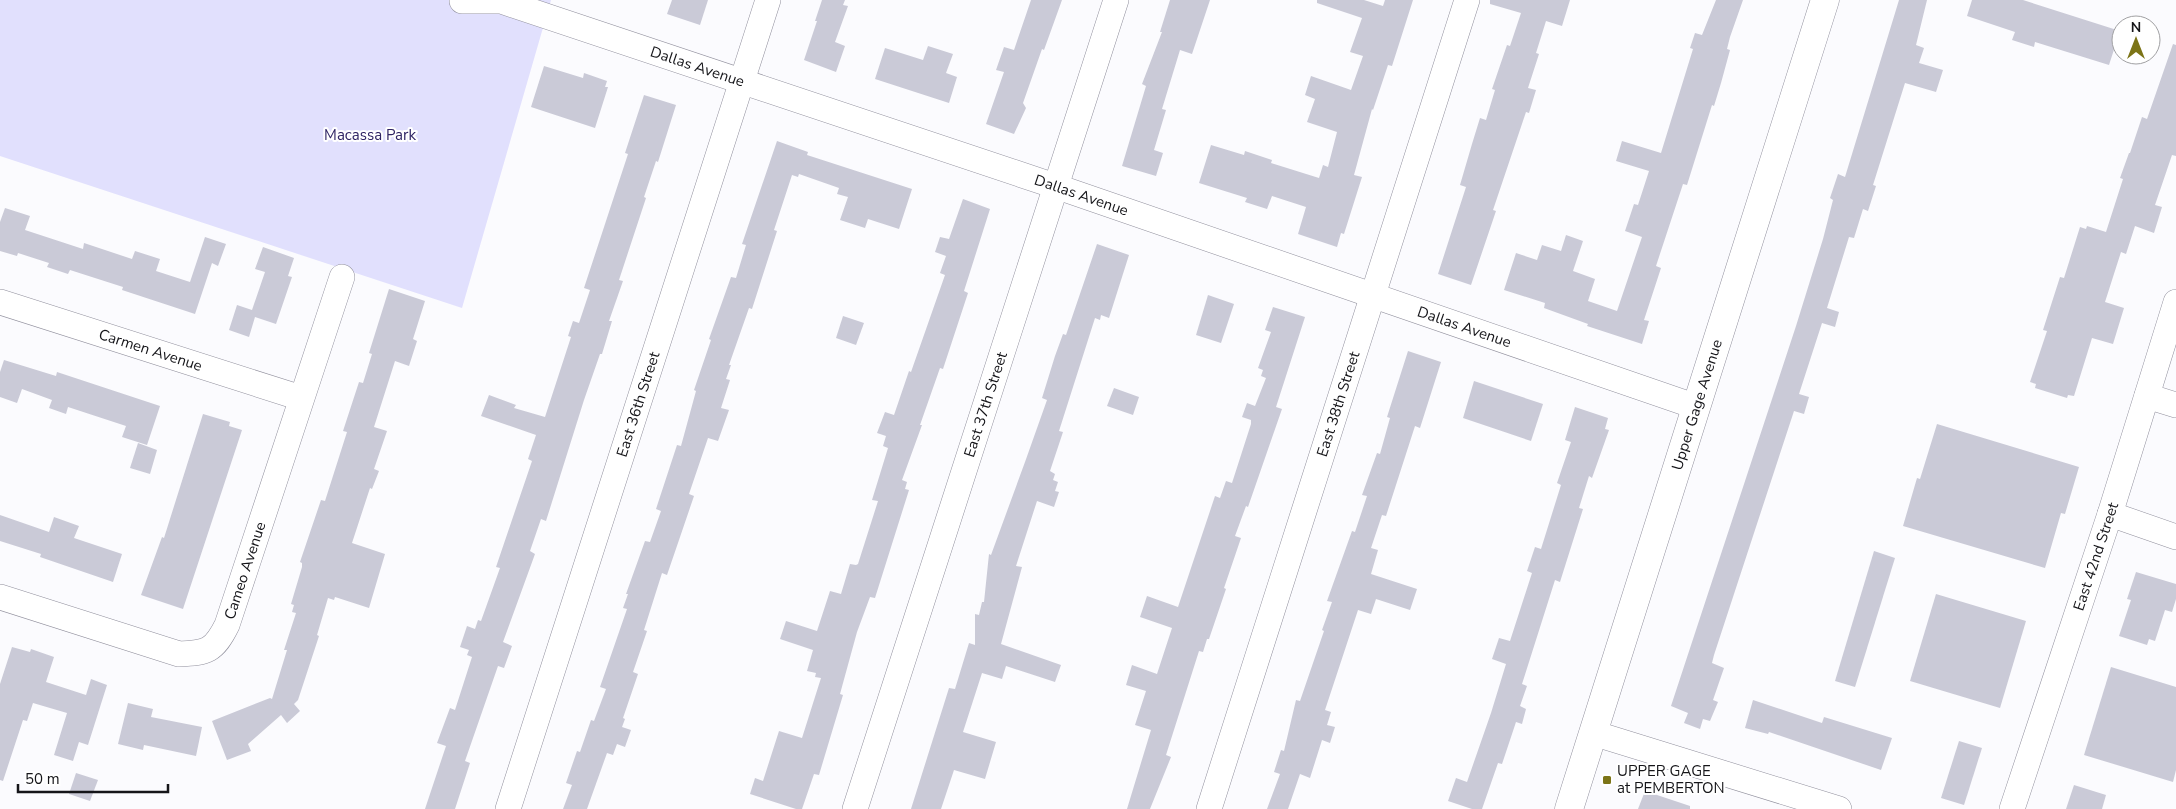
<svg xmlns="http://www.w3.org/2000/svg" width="2176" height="809" font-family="'Nunito Sans',sans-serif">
  <rect width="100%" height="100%" fill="#fbfbfe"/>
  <path fill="#e1e0fd" d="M0 0H551L462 308 0 156Z"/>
  <g fill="#cacad7">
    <path d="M672 0H708L700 25 667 14Z"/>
    <path d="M822 0H845L843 5 848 6 835 42 845 46 836 72 804 60 817 21H815Z"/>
    <path d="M1031 0H1062L1044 50 1042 49 1023 103 1026 108 1014 134 986 124 1004 72 996 70 1004 47 1014 50Z"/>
    <path d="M1170 0H1210L1192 54 1180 50 1162 109 1166 110 1154 150 1163 153 1156 176 1122 166 1146 86 1142 84 1162 32H1160Z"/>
    <path d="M1317 0H1364L1383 6 1385 0H1413L1392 66 1388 65 1373 110 1372 109 1354 175 1362 177 1344 234 1341 233 1337 247 1298 234 1306 207 1272 196 1267 209 1245 202 1247 198 1199 183 1211 145 1244 155 1245 151 1272 160 1271 163 1319 178 1323 165 1328 167 1337 132 1307 122 1315 99 1305 95 1311 76 1351 90 1363 56 1350 52 1362 18 1317 3Z"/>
    <path d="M1490 0H1570L1562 26 1546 21 1536 53 1539 54 1528 88 1536 90 1529 113 1526 112 1493 210 1496 211 1471 285 1438 274 1466 187 1460 185 1472 144 1480 118 1486 120 1495 90 1492 89 1507 45 1510 46 1521 13 1490 4Z"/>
    <path d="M1716 0H1743L1730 37 1727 49 1730 50 1721 83 1714 106 1712 105 1687 185 1683 184 1656 266 1661 268 1644 320 1649 321 1642 344 1587 326 1588 324 1544 308 1545 303 1504 290 1516 253 1537 260 1542 245 1561 251 1566 235 1583 241 1573 271 1595 279 1588 301 1617 311 1642 237 1625 231 1634 204 1638 205 1649 171 1616 161 1622 141 1661 153 1693 49 1690 48 1695 33 1702 35Z"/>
    <path d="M1899 0H1927L1916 45 1924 48 1919 63 1943 70 1936 92 1905 83 1873 185 1876 186 1868 211 1863 209 1854 238 1849 237 1827 308 1839 312 1835 327 1822 323 1799 394 1809 397 1804 414 1794 411 1714 655 1712 663 1724 668 1713 700 1718 702 1710 721 1703 719 1700 729 1684 723 1688 713 1671 706 1796 326 1823 239 1833 200 1830 198 1838 174 1845 177Z"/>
    <path d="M1972 0H2023L2120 31 2109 65 2035 42 2034 47 2012 40 2015 32 1967 16Z"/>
    <path d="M2173 44 2176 45V156L2172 155 2155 205 2162 207 2154 233 2135 226 2126 254 2121 252 2105 302 2124 308 2113 344 2092 338 2074 396 2068 395 2067 398 2035 388 2036 384 2030 382 2047 331 2043 330 2060 277 2064 278 2080 227 2086 229 2087 226 2106 232 2123 179 2120 178 2129 153H2130L2142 117 2147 119Z"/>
    <path d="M928 46 953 54 946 73 957 77 949 103 875 79 885 48 923 60Z"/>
    <path d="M544 66 583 78 584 73 607 81 605 87H608L595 128 531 107Z"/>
    <path d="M644 95 676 105 658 162 656 161 644 197 646 198 619 280 623 281 609 321H612L602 354H600L584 400 546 521 541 519 530 551 535 554 503 642 512 646 504 668 498 666 465 761 470 763 455 809H425L446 746 437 743 450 708 455 710 472 657 467 655 469 650 460 647 467 626 475 629 478 620 481 621 500 568 496 567 532 461 528 459 536 435 481 416 489 395 516 405 514 408 545 417 571 337 568 336 573 321 579 323 590 290 584 288 628 154 625 153Z"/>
    <path d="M777 141 808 152 807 155 912 189 899 229 868 219 865 228 840 220 848 197 837 194 839 188 799 174 798 177 792 175 774 230 777 231 752 309 749 308 729 365H731L726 379 730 380 721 408 729 410 718 441 708 438 689 494 694 496 679 540 667 575 662 573 644 630 647 631 633 672 638 674 623 718 625 719 622 727 631 730 625 747 617 744 613 755 607 753 587 809H563L572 785 566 783 577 751 580 752 591 720 594 721 606 689 600 687 627 609 623 608 628 594H626L645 541 650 542 661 511 656 509 677 445 681 446 696 391 694 390 711 340 709 339 731 277 736 278 746 245 742 244Z"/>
    <path d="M963 199 990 209 964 291 968 293 943 369 940 368 920 425H922L902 480 907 482 905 489 909 490 875 598 870 597 857 632 840 694 843 695 819 775 814 774 802 809H796L750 794 755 778 763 781 779 731 802 738 821 678 815 677 816 673 807 671 813 650 780 639 786 621 817 631 830 591 841 594 850 564 856 565 858 564 878 501 872 500 888 448 883 446 886 436 877 433 885 412 894 415 909 371 911 372 945 275 940 273 946 256 935 252 940 237 949 239Z"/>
    <path d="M5 208 30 216 25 230 83 249 84 243 132 259 135 251 160 259 156 271 190 282 205 237 226 244 218 266 212 263 195 314 122 290 123 287 70 270 68 274 47 267 49 263 18 253 17 256 0 251V222Z"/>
    <path d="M1097 244 1129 255 1109 318 1101 315 1100 320 1095 318 1059 431 1063 432 1050 471 1055 474 1053 480 1058 482 1055 491 1059 492 1054 507 1037 501 1016 566 1022 567 1001 644 1061 665 1055 682 1006 666 1002 679 982 673 963 732 996 742 985 779 954 770 941 809H911L949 688 955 689 969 643 975 645V614L979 615 982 602H984L989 554 991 555 1025 462 1047 400 1042 398 1055 356 1063 334 1066 335Z"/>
    <path d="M263 247 294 258 288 276 292 277 276 324 255 317 249 337 229 330 237 305 252 310 265 272 255 269Z"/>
    <path d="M389 289 425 301 413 339 417 341 409 366 395 361 374 427 387 431 374 469 379 471 372 489 370 488 352 543 385 554 369 608 335 597 334 600 328 598 317 635 319 636 298 700 294 704 300 711 287 723 281 715 248 744 251 751 227 760 212 721 270 698 272 699 287 650H284L296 613 292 612 294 605 291 604 302 567V563L300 562 321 500 325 501 347 432 343 431 359 382 363 383 372 354 369 353Z"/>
    <path d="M1208 295 1234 304 1221 343 1196 335Z"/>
    <path d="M1273 307 1305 317 1276 407 1282 409 1248 507 1246 506 1235 536 1241 538 1224 588 1226 589 1209 639H1207L1203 652 1199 651 1166 755 1171 757 1150 809H1127L1151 730 1135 725 1146 691 1126 685 1132 665 1157 674 1172 628 1140 617 1147 596 1178 607 1215 496 1220 498 1226 481 1232 483 1251 424V420L1242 417 1247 403 1255 406 1266 378 1261 376 1263 370 1258 368 1271 332 1265 330Z"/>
    <path d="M843 316 864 323 856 345 836 338Z"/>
    <path d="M1408 351 1441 362 1420 428 1415 426 1386 516 1382 515 1371 548 1378 550 1371 574 1417 589 1410 610 1376 599 1371 614 1358 610 1325 710 1331 712 1327 725 1335 727 1330 743 1322 740 1310 778 1300 774 1288 809H1267L1280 774 1274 772 1281 750 1284 751 1296 700 1300 701 1324 631 1322 630 1332 602 1327 601 1352 531 1355 532 1367 496 1362 495 1377 453 1380 454 1390 418 1387 417Z"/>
    <path d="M4 360 56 376 57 372 160 406 147 445 122 437 126 426 68 407 66 414 49 408 52 400 22 389 17 403 0 397V372Z"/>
    <path d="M1474 381 1543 404 1531 441 1463 418Z"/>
    <path d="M1114 388 1139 397 1133 415 1107 406Z"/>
    <path d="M1575 407 1608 418 1605 429 1609 430 1592 478 1589 476 1579 508 1583 509 1560 582 1555 580 1522 684 1527 686 1520 706 1526 709 1522 724 1516 722 1502 764 1498 763 1482 809H1472L1448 801 1456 778 1467 782 1491 713 1506 664 1492 659 1499 638 1510 641 1532 573 1527 571 1535 547 1541 549 1561 485 1557 483 1571 442 1565 440Z"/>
    <path d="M203 414 230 422 229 426 242 430 183 609 141 595 162 537 164 538Z"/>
    <path d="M1937 424 2079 467 2065 514 2061 513 2045 568 1903 526 1917 478 1920 479Z"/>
    <path d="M138 443 157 450 150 474 130 468Z"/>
    <path d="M0 515 49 532 54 517 79 526 74 538 122 554 113 582 40 557 41 554 0 541Z"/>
    <path d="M1874 551 1895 558 1855 687 1835 681Z"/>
    <path d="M2136 572 2176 584V599L2172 612 2165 610 2155 641 2149 639 2147 645 2119 636 2131 600 2127 599Z"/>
    <path d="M1936 594 2026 621 2000 708 1910 681Z"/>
    <path d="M12 647 30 652 31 649 54 657 46 682 86 695 91 679 107 685 88 745 79 742 73 761 54 755 67 713 33 703 27 721 23 720 3 781 0 780V684Z"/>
    <path d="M2111 667 2176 687V770L2173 782 2084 755Z"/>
    <path d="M1753 700 1822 723 1824 717 1892 738 1881 770 1769 732 1768 734 1745 728Z"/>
    <path d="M128 703 153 709 151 717 202 727 196 756 144 745 143 750 118 744Z"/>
    <path d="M1959 741 1982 748 1964 805 1941 798Z"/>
    <path d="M76 773 98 780 90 801 69 794Z"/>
    <path d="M2074 785 2106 795 2102 809H2066Z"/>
    <path d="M1645 791 1690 806V809H1638Z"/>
  </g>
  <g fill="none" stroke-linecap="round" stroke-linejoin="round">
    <defs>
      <g id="minor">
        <path id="s1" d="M462 1H501L1055 186 1697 407"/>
        <path id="s2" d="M0 302 301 398"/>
        <path d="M2147 396 2176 405"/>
        <path d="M2110 514 2176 537"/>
        <path id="s3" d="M0 597 179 654C207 653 214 651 227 625L342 277"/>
        <path d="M1593 733 1839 809"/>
        <path id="s4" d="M508 809 768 0"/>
        <path id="s5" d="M855 809 1116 0"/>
        <path id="s6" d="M1209 809 1467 0"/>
        <path id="s7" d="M2012 809 2110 514 2176 302"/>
      </g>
      <g id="major">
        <path id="s8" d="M1569 809 1825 0"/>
      </g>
    </defs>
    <use href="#minor" stroke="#92919e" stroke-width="26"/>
    <use href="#major" stroke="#92919e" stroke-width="29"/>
    <use href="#minor" stroke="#fff" stroke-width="25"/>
    <use href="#major" stroke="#fff" stroke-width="28"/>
  </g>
  <rect fill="#7c7417" stroke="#fff" stroke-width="2" x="1602" y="775" width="10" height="10" rx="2.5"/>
  <g text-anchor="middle" stroke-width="4" stroke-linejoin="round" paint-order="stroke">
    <g font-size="15" fill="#151519" stroke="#fff">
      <text dy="5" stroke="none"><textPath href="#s1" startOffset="246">Dallas Avenue</textPath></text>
      <text dy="5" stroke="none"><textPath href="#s1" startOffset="651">Dallas Avenue</textPath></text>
      <text dy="5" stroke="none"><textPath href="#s1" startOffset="1056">Dallas Avenue</textPath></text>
      <text dy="5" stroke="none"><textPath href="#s2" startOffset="158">Carmen Avenue</textPath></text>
      <text dy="5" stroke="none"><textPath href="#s4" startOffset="425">East 36th Street</textPath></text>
      <text dy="5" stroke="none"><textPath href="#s5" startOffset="425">East 37th Street</textPath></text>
      <text dy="5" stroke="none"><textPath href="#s6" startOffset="425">East 38th Street</textPath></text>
      <text dy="5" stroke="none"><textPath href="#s8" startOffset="424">Upper Gage Avenue</textPath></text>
      <text dy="5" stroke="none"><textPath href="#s7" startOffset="266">East 42nd Street</textPath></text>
      <text dy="5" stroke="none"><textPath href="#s3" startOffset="306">Cameo Avenue</textPath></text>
    </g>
    <g font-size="15" fill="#2f2464" stroke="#fff">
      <text x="370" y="140">Macassa Park</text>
    </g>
    <g font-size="15" fill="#151519" stroke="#fff" text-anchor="start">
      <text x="1617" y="776">UPPER GAGE<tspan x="1617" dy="17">at PEMBERTON</tspan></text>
    </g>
  </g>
  <g transform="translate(2136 40)"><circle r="24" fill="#ffffff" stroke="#a1a1a3"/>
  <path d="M0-4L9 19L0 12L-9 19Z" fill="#7c7417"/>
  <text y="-8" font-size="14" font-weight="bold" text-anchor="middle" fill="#151519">N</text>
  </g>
  <path d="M18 784v8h150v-8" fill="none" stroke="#151519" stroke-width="2.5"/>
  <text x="25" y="784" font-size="15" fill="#151519" stroke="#ffffff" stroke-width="4" paint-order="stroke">50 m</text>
</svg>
